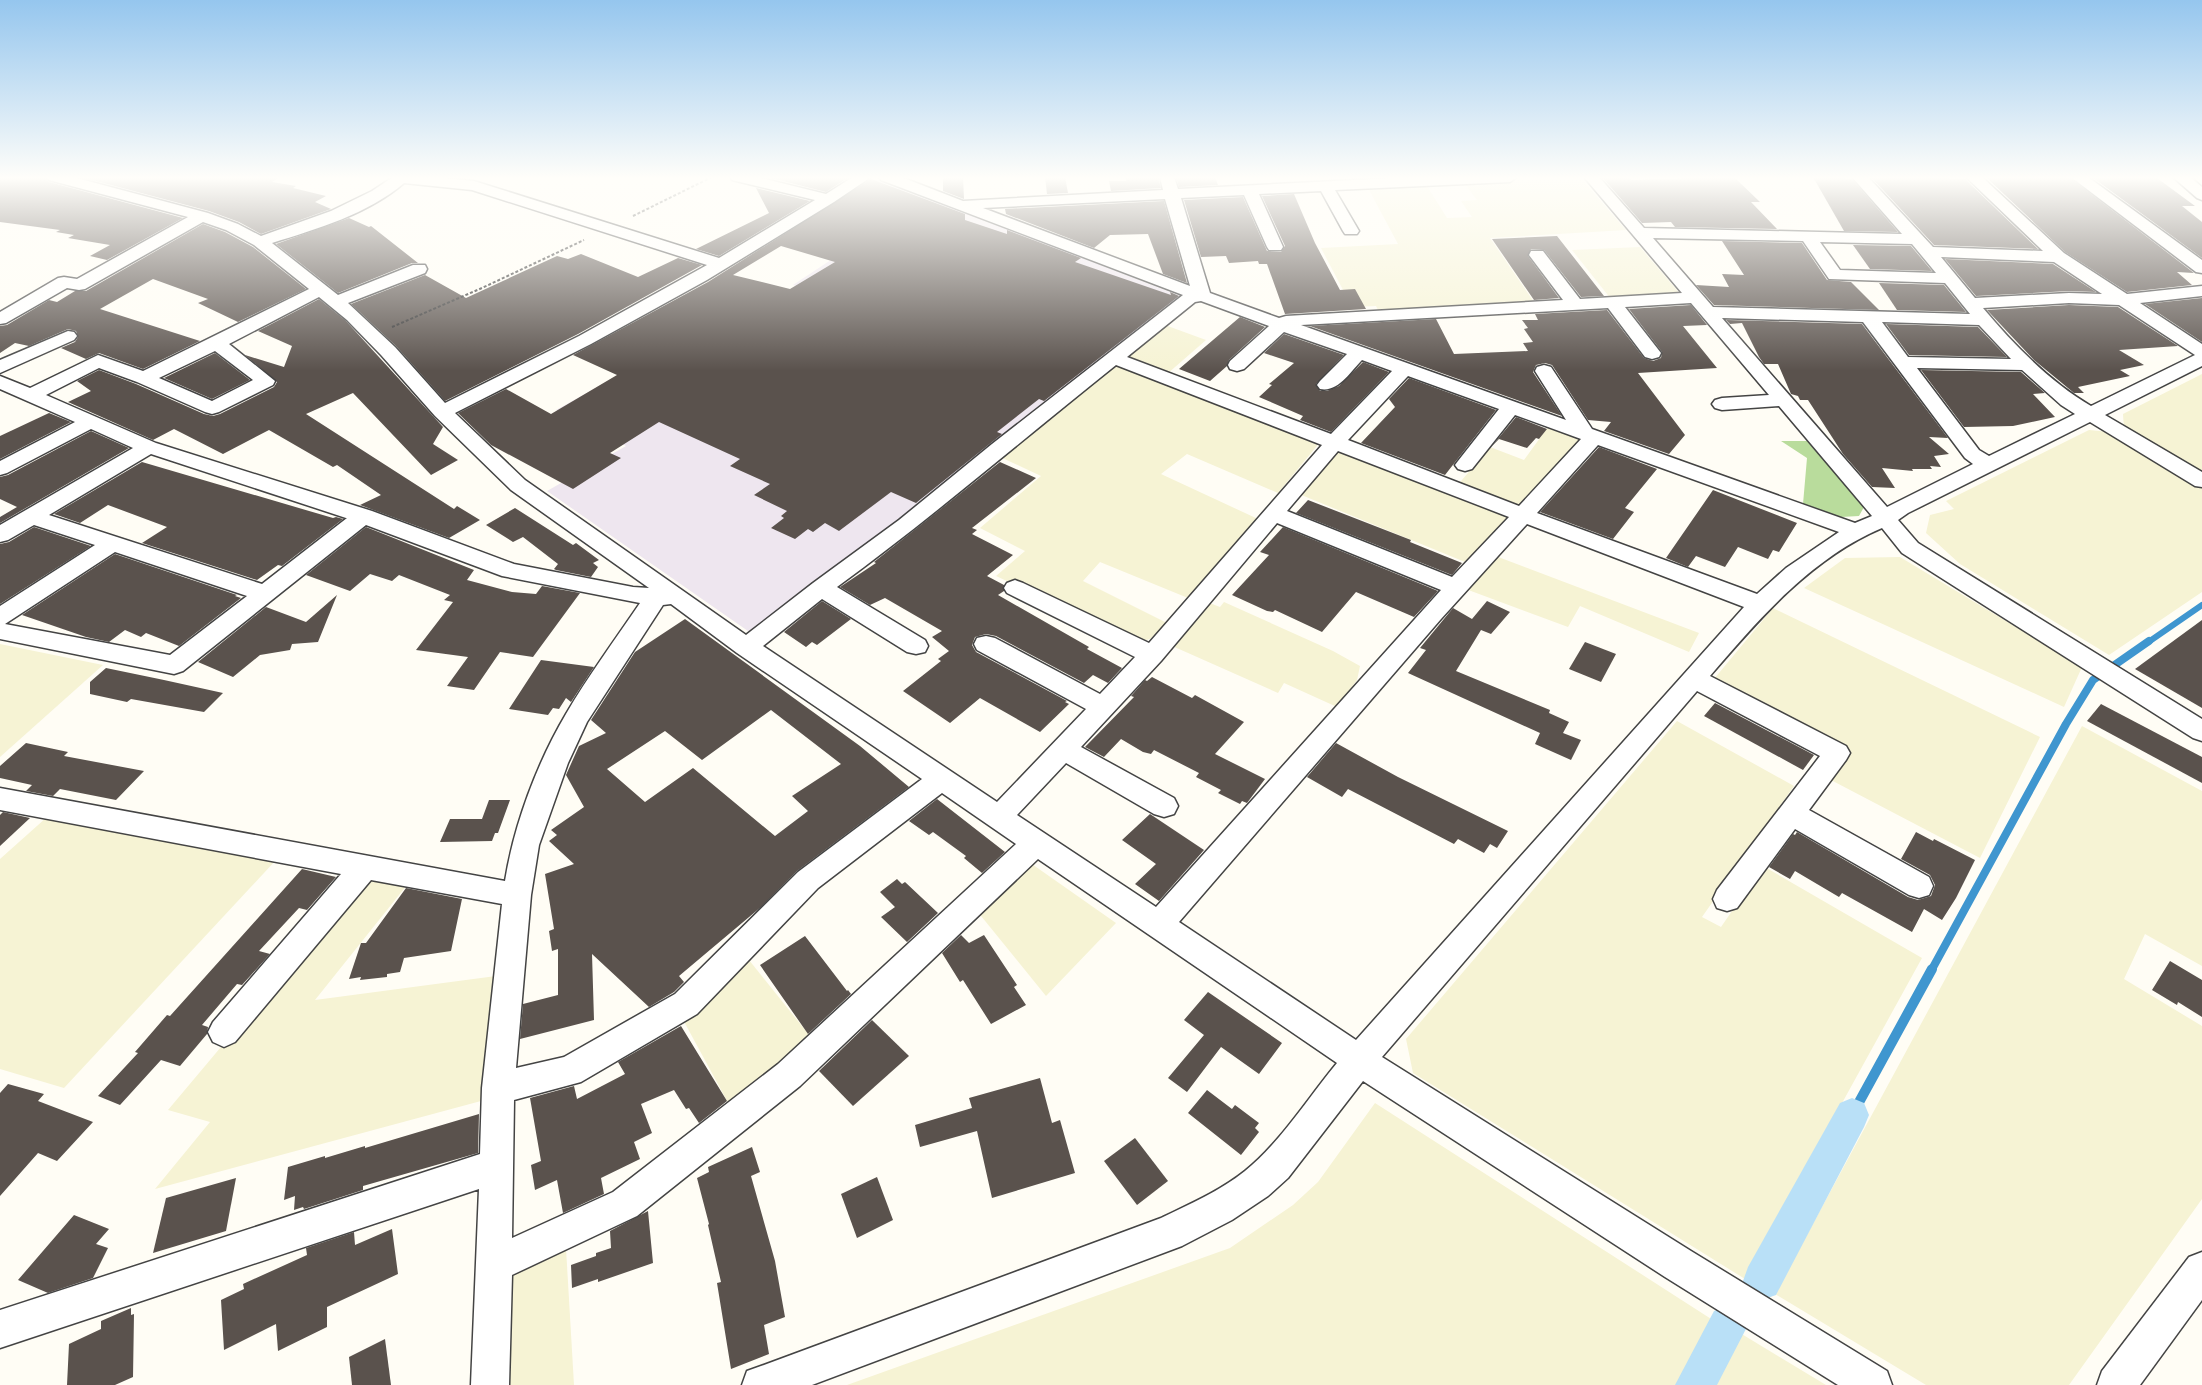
<svg xmlns="http://www.w3.org/2000/svg" width="2202" height="1385" font-family="'Roboto Serif',serif">
  <rect width="100%" height="100%" fill="#fffdf5"/>
  <path fill="#eee6ef" d="M869 178H876L1183 297 758 631H748L547 491 626 446 556 410 704 328 815 292 793 285 858 242 798 224Z"/>
  <g fill="#f6f3d4">
    <path d="M1580 177 1626 230 1490 238 1534 302 1379 312 1376 306 1352 307 1321 248 1398 244 1368 188 1427 186 1447 218 1472 217 1461 201 1477 200 1464 183Z"/>
    <path d="M1640 247 1682 296 1611 299 1572 250Z"/>
    <path d="M1165 325 1206 340 1167 374 1124 358Z"/>
    <path d="M1117 362 1321 441 1278 493 1187 454 1161 474 1258 519 1188 598 1100 562 1083 581 1167 623 1150 639 1138 642 996 576 1025 551 980 528 1041 476 998 456Z"/>
    <path d="M2202 374V474L2124 429 2123 414Z"/>
    <path d="M1548 427 1584 439 1521 512 1456 487 1490 447 1524 460Z"/>
    <path d="M2089 430 2110 432 2202 488V592L2109 655 1960 564 1926 533 1930 515 1954 509 1946 501Z"/>
    <path d="M1339 448 1517 515 1470 564 1299 494Z"/>
    <path d="M1493 555 1699 633 1689 652 1580 606 1568 627 1463 588Z"/>
    <path d="M1900 557 2082 667 2064 707 1804 588 1845 558Z"/>
    <path d="M1207 602 1220 607 1224 602 1333 651 1360 666 1357 680 1337 707 1284 683 1278 693 1170 645Z"/>
    <path d="M1773 608 2040 737 1980 858 1829 779 1848 751 1714 679Z"/>
    <path d="M0 644 103 665 0 757Z"/>
    <path d="M1677 721 1794 786 1702 917 1721 927 1763 866 1922 958 1745 1279 1413 1073 1406 1039Z"/>
    <path d="M2082 726 2202 791V966L2145 934 2124 979 2202 1026V1199L2069 1385H1926L1775 1294Z"/>
    <path d="M47 817 276 860 64 1088 0 1069V859Z"/>
    <path d="M1029 862 1116 923 1046 996 977 911Z"/>
    <path d="M363 878 407 885 315 1000 496 976 481 1101 155 1189 210 1122 168 1110Z"/>
    <path d="M745 955 814 1041 732 1110 681 1016Z"/>
    <path d="M1375 1103 1719 1324 1682 1385H847L1230 1248 1293 1205 1318 1182Z"/>
    <path d="M566 1248 574 1385H498L502 1269Z"/>
    <path d="M1740 1333 1826 1385H1710Z"/>
  </g>
  <path fill="#b9dc9c" d="M1781 441H1807L1864 507 1859 516 1841 517 1803 504 1807 458Z"/>
  <g fill="none" stroke-linecap="round" stroke-linejoin="round">
    <path stroke="#3f96cf" stroke-width="6" d="M2147 643 2202 605"/>
    <path stroke="#3f96cf" stroke-width="8" d="M1931 971 2066 724 2093 680 2149 641"/>
    <path stroke="#3f96cf" stroke-width="10" d="M1852 1115 1932 969"/>
    <g fill="#b9e0f7" fill-rule="evenodd">
      <path d="M1852 1098 1864 1103 1869 1115 1864 1127 1776 1295 1762 1300 1748 1295 1743 1281 1748 1267 1840 1103Z"/>
      <path d="M1728 1305 1742 1311 1748 1325 1717 1385H1675L1714 1311Z"/>
    </g>
  </g>
  <g fill="#5a524d" fill-rule="evenodd">
    <path d="M0 177H45L49 182 183 218 107 260 90 256 110 245 68 238 74 235 56 232 60 230 0 222Z"/>
    <path d="M81 177H280L272 182 296 186 293 188 326 196 315 202 331 209 261 234 239 222 209 211Z"/>
    <path d="M767 177H849L826 192Z"/>
    <path d="M943 177H963L964 199 943 191Z"/>
    <path d="M1045 177H1065L1068 193 1047 194Z"/>
    <path d="M1127 177H1158L1161 188 1111 191 1109 181H1126Z"/>
    <path d="M1176 177H1215L1218 185 1179 187Z"/>
    <path d="M1602 177H1629L1631 180 1734 177 1760 202H1751L1777 229 1675 227 1671 222 1642 223Z"/>
    <path d="M1813 177 1852 179 1898 232 1844 231Z"/>
    <path d="M1871 177 1965 179 2038 249 1934 245Z"/>
    <path d="M1986 177H2069L2194 273 2177 272 2192 285 2127 292 2065 252Z"/>
    <path d="M2092 177 2157 178 2195 206H2182L2202 222V258Z"/>
    <path d="M871 179 965 214V220L1007 234V230L1081 258 1075 262 1171 295 1170 292 1179 296 1044 401 1039 399 997 432 1002 434 916 503 891 492 839 531 825 523 813 532 808 529 795 539 771 528 784 518 781 516 787 511 754 495 770 484 730 466 740 459 659 422 610 453 621 458 573 489 491 445 458 413 506 389 551 414 617 375 573 355 708 282ZM781 246 835 262 790 289 733 275Z"/>
    <path d="M756 188 810 201 719 256 696 249 769 213Z"/>
    <path d="M1294 194 1315 243 1340 290 1355 289 1366 309 1285 314 1267 264H1259L1258 261 1229 263 1226 256 1201 257 1184 200 1243 197 1267 251 1281 252 1285 246 1262 196Z"/>
    <path d="M1164 201 1187 283 1163 274 1148 234 1110 235 1094 248 1006 214 1005 209Z"/>
    <path d="M349 218 369 227 371 226 418 263H412L338 293 276 244Z"/>
    <path d="M203 224 225 232 253 247 306 289 238 322 198 303 208 299 153 279 100 309 200 341 143 369 99 353 86 359 61 348 75 342 78 337 76 331 68 329 29 346 15 343 0 353V326L7 325 49 300 57 302 75 291H86Z"/>
    <path d="M1557 236 1604 296 1581 297 1544 250 1531 249 1528 256 1559 298 1534 300 1492 239Z"/>
    <path d="M1722 241 1802 243 1827 280 1851 282 1879 310 1714 305 1696 285 1729 287 1722 274 1744 275Z"/>
    <path d="M1853 245 1911 246 1932 271 1870 269Z"/>
    <path d="M581 254 638 277 678 258 702 265 578 334 445 401 396 346 351 304 425 275 466 298 557 256 568 259Z"/>
    <path d="M1945 259 2053 264 2096 292 2069 291 1976 296Z"/>
    <path d="M1879 283 1944 285 1966 312 1897 310Z"/>
    <path d="M2202 298V342L2145 304Z"/>
    <path d="M319 299 346 321 443 427 433 444 458 460 431 475 353 393 306 414 454 509 457 506 480 520 449 538 360 505 381 495 337 465 333 467 269 430 223 454 174 429 153 440 68 402 91 391 77 381 99 370 136 384 204 414 213 416 220 414 274 387 277 382 245 355 284 367 292 346 258 331Z"/>
    <path d="M1691 305 1707 325 1683 326 1717 368 1638 373 1685 435 1669 454 1604 431 1611 422 1588 420 1552 365 1545 363 1536 365 1533 372 1562 416 1310 326 1436 319 1454 354 1528 351 1523 343 1533 342 1524 329 1528 328 1522 320H1538L1535 314 1607 310 1644 358 1653 361 1661 358 1662 352 1629 309Z"/>
    <path d="M2069 305 2118 307 2178 346 2119 350 2144 365 2120 370 2130 376 2078 387 2084 393H2074L2034 360 1987 310Z"/>
    <path d="M1240 317 1265 327 1229 360 1227 366 1210 381 1179 369Z"/>
    <path d="M1726 320 1862 324 1948 438 1929 437 1949 454 1934 456 1941 467 1930 466 1932 469H1912L1913 471 1882 468 1895 488 1872 487 1843 454 1808 400H1800L1798 396 1791 394 1778 364H1764L1759 357 1742 323 1730 324Z"/>
    <path d="M1886 324 1978 327 2007 357 1909 355Z"/>
    <path d="M1284 334 1344 355 1316 384 1320 391H1327L1339 386 1363 362 1389 372 1331 432 1300 420 1303 416 1259 397 1272 385 1269 384 1294 363 1264 353Z"/>
    <path d="M215 353 250 380 212 399 164 378Z"/>
    <path d="M1921 370 2021 372 2045 393 2033 394 2055 417 2013 426 1964 427Z"/>
    <path d="M1409 378 1496 410 1445 475 1361 443 1395 407 1389 399Z"/>
    <path d="M49 413 71 422 0 459V436Z"/>
    <path d="M1516 417 1547 429 1539 439 1536 438 1527 448 1499 439 1492 446Z"/>
    <path d="M91 431 129 448 0 523V517L17 507 0 499V477L8 475Z"/>
    <path d="M1599 447 1657 469 1625 508 1634 512 1613 539 1540 512Z"/>
    <path d="M142 462 333 518 336 517 343 519 282 566 278 565 257 580 142 543 167 527 108 505 80 523 54 514Z"/>
    <path d="M1000 462 1036 478 972 528 977 530 972 534 1013 555 987 576 1004 585V591L998 595 1089 647 1087 649 1122 668 1108 683 1093 675 1084 683 996 636 986 634 975 637 972 645 976 652 1067 701 1065 702 1069 704 1040 732 980 698 950 723 903 691 941 661 938 659 949 651 932 637 942 631 885 598 870 605 840 587 876 563 874 562Z"/>
    <path d="M1713 490 1797 523 1779 552 1773 550 1768 559 1738 547 1725 567 1696 556 1688 567 1666 558Z"/>
    <path d="M1308 500 1411 540 1410 542 1462 563 1452 575 1296 513Z"/>
    <path d="M515 508 573 545 576 543 599 560 593 563 598 567 591 577 556 570 554 569 558 564 523 537 513 542 486 525Z"/>
    <path d="M34 527 91 546 0 604V544L9 542Z"/>
    <path d="M366 527 474 570 467 580 512 592 536 594 542 586 580 593 533 657 500 652 474 690 447 686 468 657 416 650 453 602 444 600 450 595 399 575 392 581 370 574 350 591 306 575Z"/>
    <path d="M1283 527 1438 591 1414 617 1356 592 1322 632 1275 610 1273 612 1267 611 1232 595 1269 555 1260 552Z"/>
    <path d="M115 554 237 595 235 596 241 598 179 646 146 633 141 637 125 630 109 642 86 637 22 615Z"/>
    <path d="M337 595 318 642 292 644 290 650 260 655 233 677 198 662 266 607 306 622Z"/>
    <path d="M822 601 851 619 817 645 812 642 806 647 784 632Z"/>
    <path d="M1487 601 1510 612 1491 634 1481 630 1456 671 1550 710 1549 713 1569 722 1563 733 1581 740 1571 760 1535 744 1540 733 1408 673 1426 650 1420 648 1453 608 1472 619Z"/>
    <path d="M685 619 860 746 909 787 797 871 761 907 679 976 684 982 674 992 649 1007 592 954 594 1020 520 1039 523 1004 558 995V949L552 951 549 931 554 929 545 874 574 864 549 841 557 835 551 830 584 807 566 775 579 746 606 733 591 720 635 652ZM771 710 841 764 792 796 808 811 775 836 693 768 645 802 607 769 665 731 702 760Z"/>
    <path d="M2202 620V708L2135 669Z"/>
    <path d="M1585 642 1616 654 1601 682 1569 669Z"/>
    <path d="M541 660 594 667 571 702 566 698 559 709 553 708 548 715 509 709Z"/>
    <path d="M106 668 164 680 223 693 204 712 131 699 127 702 90 694V682Z"/>
    <path d="M1152 677 1192 698 1195 695 1244 722 1215 754 1265 779 1247 803 1242 801 1240 804 1218 793 1221 790 1196 777 1199 773 1154 750 1151 754 1143 752 1121 739 1104 757 1085 747 1134 697 1131 696 1145 680 1147 681Z"/>
    <path d="M1715 703 1814 755 1803 770 1704 716Z"/>
    <path d="M2101 704 2202 757V783L2087 721Z"/>
    <path d="M26 743 68 752 64 756 144 771 116 800 60 789 53 796 26 791 32 785 0 778V766Z"/>
    <path d="M1336 743 1398 777 1508 831 1497 848 1490 844 1484 853 1458 839 1454 844 1348 789 1342 797 1307 777Z"/>
    <path d="M937 799 1005 852 982 873 964 858 966 856 933 832 929 835 909 821Z"/>
    <path d="M489 800H510L498 833H495L492 841 440 842 450 819H482Z"/>
    <path d="M3 812 30 818 0 846V815Z"/>
    <path d="M1150 814 1204 850 1159 901 1135 884 1156 864 1122 840Z"/>
    <path d="M1797 832 1908 897 1918 900 1931 896 1935 885 1930 875 1901 859 1916 832 1933 841 1934 839 1975 860 1956 898 1942 920 1924 909 1912 932 1842 893 1839 897 1795 871 1790 879 1769 867 1793 834 1795 835Z"/>
    <path d="M302 869 336 877 307 910 299 908 259 951 270 954 242 985 237 984 202 1025 208 1027 207 1034 180 1066 161 1060 120 1105 98 1096 138 1053 135 1052 167 1015 170 1016Z"/>
    <path d="M897 879 902 884 905 882 938 913 907 942 881 917 895 907 880 892Z"/>
    <path d="M406 888 462 899 451 951 404 958 400 972 387 974V977L360 980 361 977 349 979 361 943H366Z"/>
    <path d="M961 935 969 943 984 935 1017 985 1014 987 1026 1005 991 1024 963 980 960 982 942 953Z"/>
    <path d="M805 936 847 991 848 990 851 994 808 1034 760 965Z"/>
    <path d="M2170 961 2202 980V1017L2178 1002 2177 1005 2152 990Z"/>
    <path d="M1208 992 1282 1043 1259 1074 1221 1047 1187 1092 1168 1078 1204 1035 1184 1020Z"/>
    <path d="M872 1020 909 1056 853 1106 819 1071Z"/>
    <path d="M681 1026 727 1101 699 1123 689 1108 686 1109 674 1090 641 1104 652 1133 634 1142 640 1159 601 1178 604 1194 563 1213 557 1180 535 1190 531 1165 541 1161 530 1098 574 1086 577 1099 625 1074 618 1062Z"/>
    <path d="M1040 1078 1052 1123 1060 1120 1075 1173 992 1198 977 1131 920 1147 915 1125 972 1108 969 1098Z"/>
    <path d="M8 1084 44 1094 38 1101 93 1122 57 1161 38 1153 0 1196V1093Z"/>
    <path d="M1207 1090 1232 1109 1235 1105 1259 1123 1255 1128 1259 1132 1241 1155 1188 1113Z"/>
    <path d="M479 1114 478 1153 363 1186V1190L304 1209 303 1207 294 1210 295 1196 284 1200 288 1167 325 1156V1158L365 1146V1148Z"/>
    <path d="M1135 1138 1168 1181 1137 1205 1104 1161Z"/>
    <path d="M752 1147 760 1172 751 1176 775 1261 785 1317 764 1325 769 1354 731 1369 717 1283 721 1282 708 1225 709 1224 697 1178 709 1172 708 1167Z"/>
    <path d="M877 1177 893 1220 857 1238 841 1194Z"/>
    <path d="M236 1178 226 1231 153 1253 166 1198Z"/>
    <path d="M648 1211 653 1263 598 1282V1279L572 1288 571 1265 596 1256V1253L611 1248 610 1231Z"/>
    <path d="M74 1215 109 1229 96 1244 108 1248 93 1278 48 1293 18 1280Z"/>
    <path d="M392 1229 398 1274 327 1307V1327L278 1351 276 1324 224 1350 221 1300 244 1289 243 1284 307 1255 306 1248 354 1232 355 1245Z"/>
    <path d="M131 1308V1315L134 1314 133 1377 115 1385H67L69 1344 101 1329V1321Z"/>
    <path d="M385 1339 391 1385H352L349 1357Z"/>
  </g>
  <g fill="none" stroke-linecap="round" stroke-linejoin="round">
    <defs>
      <g id="minor">
        <path d="M47 177H73L208 213 238 224 261 236 331 211 372 191 393 177H436L474 181 719 258 815 200 732 180 730 177H757L826 194 853 177H871L834 202 707 280 591 344 455 413 525 480 746 635 813 583 899 520 992 444 1183 295 881 180 879 177H901L963 201 1163 190 1160 177H1174L1178 189 1414 177H1517L1510 182 1335 190 1359 231 1357 234H1345L1343 231 1321 191 1259 194 1283 247 1281 250H1269L1267 247 1244 195 1181 198 1210 293 1279 318 1286 316 1563 300 1529 255 1531 251H1543L1580 299 1682 293 1584 177H1599L1644 228 1902 234 1852 177H1868L1933 247 2043 251 1966 177H1982L2064 253 2127 294 2202 286V296L2140 303 2202 344V366L2105 415 2202 472V487L2195 486 2090 422 1908 513 1898 520 1918 543 2202 719V741L2193 738 1902 553 1882 528C1811 558 1759 619 1710 676L1846 746 1850 753 1846 760 1809 810 1929 877 1933 886 1929 895 1919 898 1909 895 1795 829 1737 908 1727 911 1717 908 1713 899 1717 890 1820 756 1697 691 1382 1057 1691 1251 1887 1371 1892 1385H1838L1665 1277 1363 1081 1288 1178 1268 1196 1232 1220 1182 1246 812 1385H742L747 1371 761 1366 1161 1218C1190 1204 1220 1191 1245 1171 1280 1143 1308 1098 1337 1063L1038 859 800 1086 637 1216 512 1275 509 1385H471L479 1189 0 1348V1310L480 1154 482 1088 502 904 371 880 235 1042 224 1047 213 1042 208 1032 213 1022 341 874 0 810V788L505 881C514 825 537 763 566 714 588 676 615 640 640 603L502 576 366 525 183 671 174 674 0 639V606L95 545 34 525 8 540 0 542V525L133 448 91 429 7 473 0 475V461L75 422 0 389V376L30 388 98 355 143 371 309 289 254 245 226 230 203 222 85 289 79 290 67 288 6 323 0 324V312L58 278 64 277 77 279 188 217 49 180ZM404 183 472 190 707 265 579 336 445 403 395 347 348 303 425 273 427 269 425 265H413L338 295 272 243C317 229 368 214 404 183ZM1165 199 1190 286 983 208ZM1653 238 1803 241 1829 279 1945 283 1970 314 1713 307ZM1820 242 1912 244 1936 273 1840 270ZM1941 257 2054 262 2102 294 2069 293 1975 298ZM319 297 347 320 381 355 435 416 511 490 649 588 633 587 514 564 372 511 156 443 46 395 99 368 137 382 205 412 212 414 219 412 273 385 275 381 229 344ZM1201 301 1269 326 1230 361 1228 365 1230 369 1237 371 1244 369 1284 332 1347 354 1320 381 1317 385 1320 389C1338 393 1351 371 1362 360L1392 371 1331 434 1127 357 1195 302ZM1691 303 1769 395 1722 398 1715 400 1712 404 1715 408 1722 410 1779 406 1872 516 1855 523 1592 429 1551 367 1544 365 1537 367 1535 371 1566 420 1301 325 1608 308 1645 357 1652 359 1659 357 1661 353 1625 307ZM2069 303 2119 305 2195 355 2091 406C2050 382 2013 344 1983 308ZM1722 318 1863 322 1965 458 1973 464 1887 507ZM1882 322 1979 325 2011 359 1908 357ZM215 351 253 380 212 401 159 378ZM1116 365 1322 445 1149 643 1023 583 1015 580 1007 583 1004 588 1007 593 1135 657 1100 694 995 638 986 636 977 638 974 644 977 650 1086 709 997 802 763 646 822 599 907 652 916 654 925 652 928 646 925 640 837 587C933 517 1023 439 1116 365ZM1917 368 2022 370 2061 405 2075 414 1989 456 1979 450ZM1408 376 1499 409 1458 461 1455 465 1458 469 1465 471 1472 469 1515 415 1581 439 1519 506 1348 440ZM1598 445 1839 532 1786 568 1757 594 1537 513ZM1338 451 1509 517 1452 577 1287 511ZM151 454 346 518H347L262 584 49 515ZM1277 523 1441 590 1156 907 1017 815 1066 763 1154 814 1164 817 1174 814 1178 806 1174 798 1081 747 1161 661ZM1527 524 1744 607 1356 1040 1179 922 1441 619ZM115 552 247 596 170 655 5 624ZM671 604 737 653 922 779 798 872 675 994 564 1057 516 1068 531 895 539 845 568 763 587 722 663 605ZM942 793 1016 844 778 1064 613 1192 512 1238 514 1100 581 1082 697 1014 818 888Z"/>
        <path d="M2071 177H2088L2202 260V273L2196 272Z"/>
        <path d="M2173 177H2190L2202 187V200L2197 198Z"/>
        <path d="M68 331 74 332 77 336 74 340 0 373V360Z"/>
        <path d="M2202 1252V1300L2140 1385H2097L2102 1371 2189 1257Z"/>
      </g>
    </defs>
    <use href="#minor" stroke="#444" stroke-width="3"/>
    <g stroke="#333" stroke-width="2" stroke-dasharray="3 2" stroke-linecap="butt">
      <path d="M633 216 712 177"/>
      <path d="M392 327 482 288 584 240"/>
    </g>
    <use href="#minor" fill="#fff" fill-rule="evenodd"/>
  </g>
  <linearGradient id="sky" x2="0" y2="1"><stop stop-color="#95c6ee"/><stop offset="0.48" stop-color="#fffefa"/><stop offset="1" stop-color="#fffefa" stop-opacity="0"/></linearGradient>
  <rect width="2202" height="371" fill="url(#sky)"/>
</svg>
